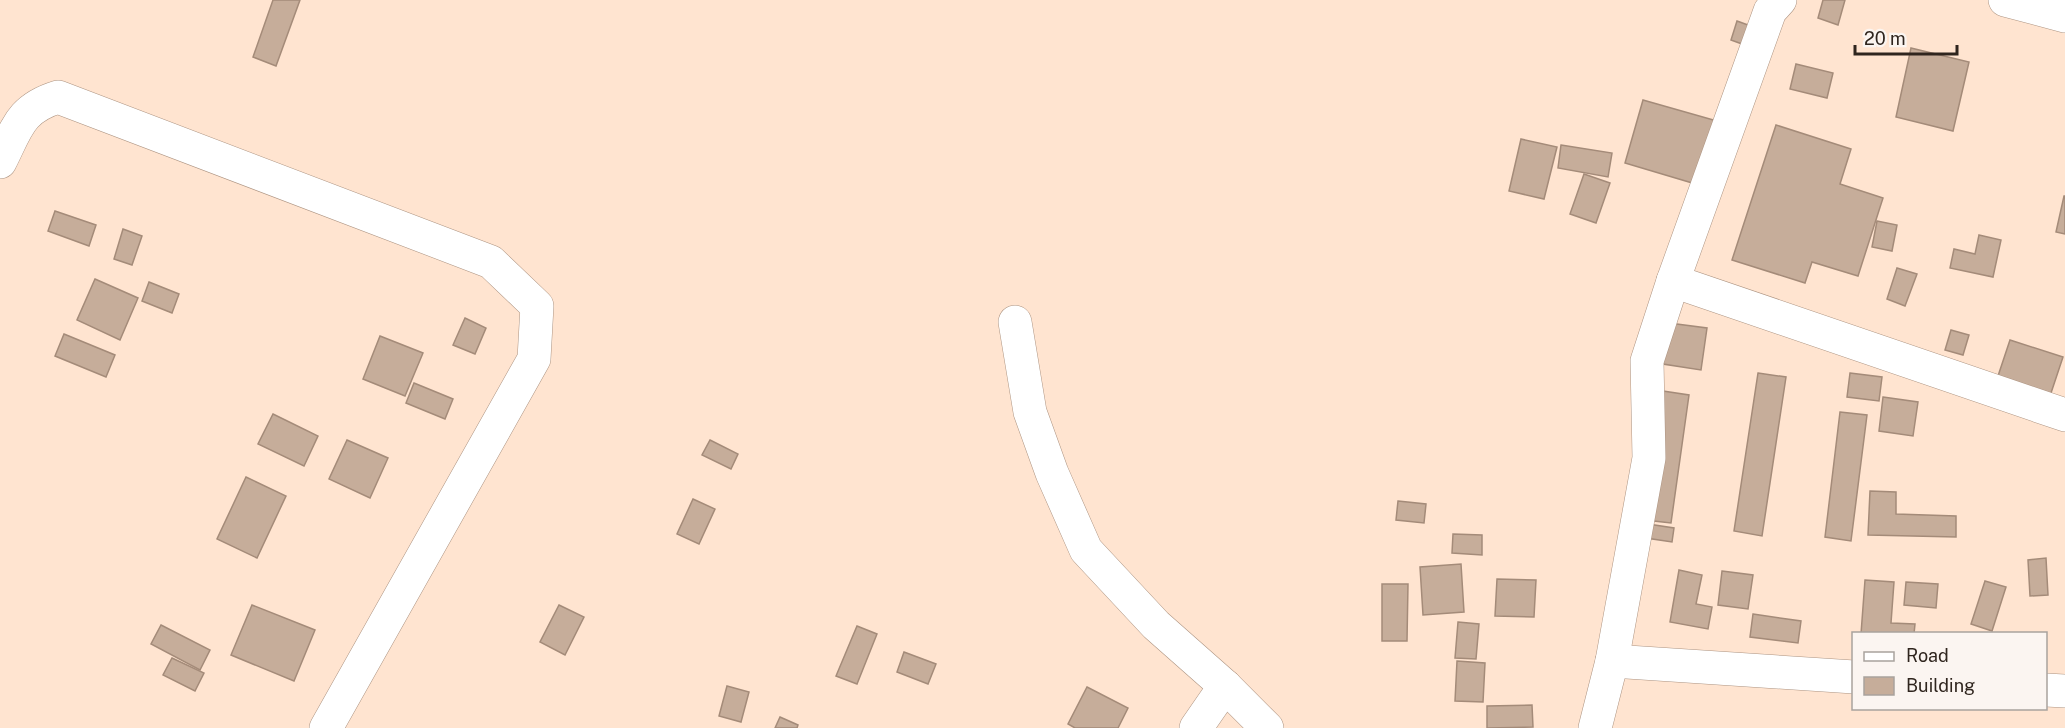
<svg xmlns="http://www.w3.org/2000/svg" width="2065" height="728" font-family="'Public Sans',sans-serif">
  <rect width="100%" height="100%" fill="#ffe4d0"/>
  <g fill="#c6ad9a" stroke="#a48b79" stroke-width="1.5">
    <path d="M273 0H300L276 66 253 57Z"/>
    <path d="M1823 0H1845L1838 25 1818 18Z"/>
    <path d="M1737 21 1759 29 1753 48 1731 40Z"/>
    <path d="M1911 48 1969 62 1953 131 1896 117Z"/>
    <path d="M1796 64 1833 73 1827 98 1790 89Z"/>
    <path d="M1643 100 1717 121 1699 185 1625 163Z"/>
    <path d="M1776 125 1851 149 1840 184 1883 198 1858 276 1812 262 1805 283 1732 260Z"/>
    <path d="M1521 139 1557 147 1544 199 1509 191Z"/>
    <path d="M1561 145 1612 153 1608 177 1558 168Z"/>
    <path d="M1584 174 1610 183 1596 223 1570 214Z"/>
    <path d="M2064 196H2065V234L2056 232Z"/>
    <path d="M55 211 96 225 89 246 48 231Z"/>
    <path d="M1877 221 1897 225 1892 251 1872 247Z"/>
    <path d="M123 229 142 236 132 265 114 259Z"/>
    <path d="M1979 235 2001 240 1993 277 1950 268 1954 249 1975 254Z"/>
    <path d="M1897 268 1917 274 1905 306 1887 299Z"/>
    <path d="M95 279 138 298 120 340 77 320Z"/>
    <path d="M149 282 179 294 172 313 142 301Z"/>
    <path d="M465 318 486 328 475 354 453 345Z"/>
    <path d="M1669 323 1707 328 1701 370 1663 364Z"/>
    <path d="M1951 330 1969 335 1963 355 1945 350Z"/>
    <path d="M64 334 115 355 106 377 55 356Z"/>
    <path d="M380 336 423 353 405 396 363 379Z"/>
    <path d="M2010 340 2063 357 2049 399 1996 382Z"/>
    <path d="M1758 373 1786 377 1762 536 1734 531Z"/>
    <path d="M1850 373 1882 377 1879 401 1847 397Z"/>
    <path d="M414 383 453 399 445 419 406 403Z"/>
    <path d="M1663 391 1689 395 1671 523 1645 520Z"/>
    <path d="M1883 397 1918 402 1913 436 1879 431Z"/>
    <path d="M1840 412 1867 415 1851 541 1825 537Z"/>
    <path d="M273 414 318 436 304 466 258 444Z"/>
    <path d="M347 440 388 458 370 498 329 479Z"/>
    <path d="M710 440 738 454 731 469 702 455Z"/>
    <path d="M246 477 286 496 257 558 217 539Z"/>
    <path d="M1870 491 1896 492V514L1956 516V537L1868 535Z"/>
    <path d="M693 499 715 509 699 544 677 534Z"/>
    <path d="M1398 501 1426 504 1424 523 1396 520Z"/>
    <path d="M1648 524 1674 528 1672 542 1646 538Z"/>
    <path d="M1453 534 1482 535V555L1452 553Z"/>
    <path d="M2046 558 2048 595 2030 596 2028 560Z"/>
    <path d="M1461 564 1464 612 1423 615 1420 567Z"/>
    <path d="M1679 570 1702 575 1696 604 1712 607 1708 629 1670 622Z"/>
    <path d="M1722 571 1753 575 1748 609 1718 605Z"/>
    <path d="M1497 579 1536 580 1534 617 1495 616Z"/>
    <path d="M1865 580 1894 582 1891 623 1915 624 1914 634H1861Z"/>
    <path d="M1985 581 2006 587 1992 631 1971 624Z"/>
    <path d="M1906 582 1938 584 1936 608 1904 605Z"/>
    <path d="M1382 584H1408L1407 641H1382Z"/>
    <path d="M252 605 315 630 294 681 231 655Z"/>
    <path d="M559 605 584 617 565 655 540 642Z"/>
    <path d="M1753 614 1801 621 1798 643 1750 637Z"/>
    <path d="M1458 622 1479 624 1476 659 1455 658Z"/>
    <path d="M161 625 210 650 200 670 151 644Z"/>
    <path d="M857 626 877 634 857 684 836 676Z"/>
    <path d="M904 652 936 664 928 684 897 672Z"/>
    <path d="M172 658 204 673 195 691 163 675Z"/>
    <path d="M1457 661 1485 663 1483 702 1455 701Z"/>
    <path d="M727 686 749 692 741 722 719 716Z"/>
    <path d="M1087 687 1128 708 1118 728H1075L1068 724Z"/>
    <path d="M1532 705 1533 727 1487 728V706Z"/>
    <path d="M780 717 798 725 797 728H775Z"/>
  </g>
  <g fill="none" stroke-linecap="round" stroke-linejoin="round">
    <defs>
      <g id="street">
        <path d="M2005 0 2065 16"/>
        <path d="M0 162C17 129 19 109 58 97L491 262 537 306 534 359 326 728"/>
        <path d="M1673 281 2065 415"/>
        <path d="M1015 322 1030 412 1052 473 1086 550 1156 625 1225 686 1267 728"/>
        <path d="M1612 661 1854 677"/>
        <path d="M2046 690 2065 691"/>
        <path d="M1196 728 1225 686"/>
        <path d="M1595 728 1612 661 1649 458 1647 361 1673 281 1770 11 1780 0"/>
      </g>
    </defs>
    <use href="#street" stroke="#ad9482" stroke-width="34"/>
    <use href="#street" stroke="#fff" stroke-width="33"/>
  </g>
  <rect x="1852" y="632" width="195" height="78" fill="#fbf5f1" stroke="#a9a29d" stroke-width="1.5"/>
  <rect x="1864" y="652" width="30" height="9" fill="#ffffff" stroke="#a9a29d" stroke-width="1.5"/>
  <text x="1906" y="662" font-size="18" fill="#2f251e">Road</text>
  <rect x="1864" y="677" width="30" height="18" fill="#c6ad9a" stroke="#a9a29d" stroke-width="1.5"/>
  <text x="1906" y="692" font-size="18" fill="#2f251e">Building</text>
  <path d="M1855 45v9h102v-9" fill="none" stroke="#2f251e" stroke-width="3"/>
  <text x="1864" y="45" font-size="18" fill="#2f251e" stroke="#fbf5f1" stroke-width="4.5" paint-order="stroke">20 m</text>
</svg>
